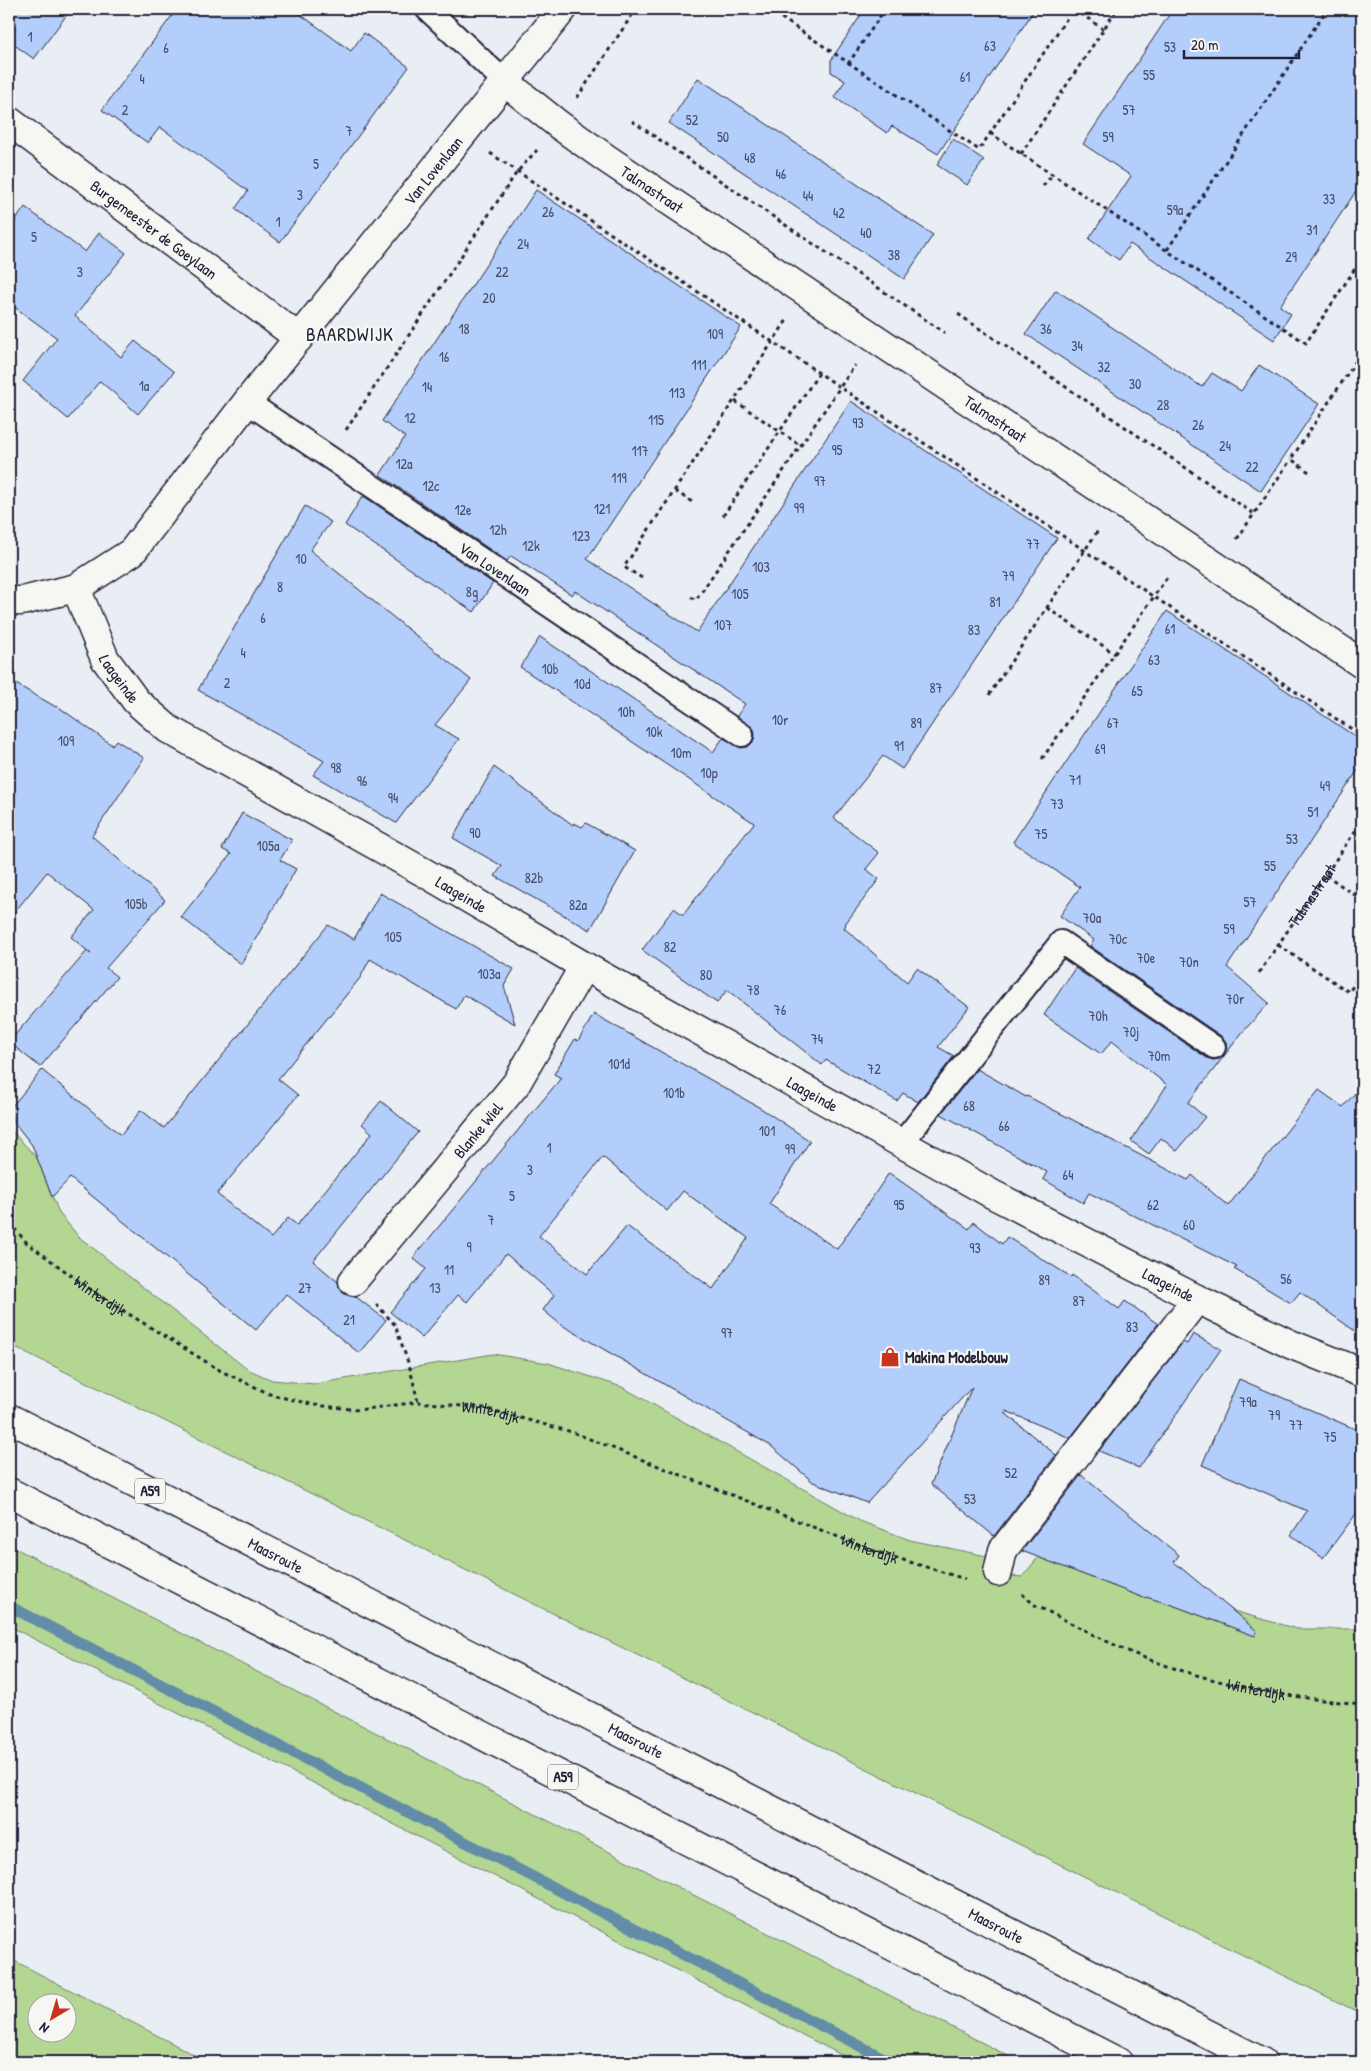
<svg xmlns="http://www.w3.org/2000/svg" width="1371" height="2071" font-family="'Patrick Hand',sans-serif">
  <rect width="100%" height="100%" fill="#e9eef4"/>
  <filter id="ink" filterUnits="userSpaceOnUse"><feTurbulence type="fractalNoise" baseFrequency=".02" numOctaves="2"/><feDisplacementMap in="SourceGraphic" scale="10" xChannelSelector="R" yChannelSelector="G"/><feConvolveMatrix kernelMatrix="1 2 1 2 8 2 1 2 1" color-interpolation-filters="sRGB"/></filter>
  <g filter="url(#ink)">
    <g fill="#b3d792" stroke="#6a7c66" fill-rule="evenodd">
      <path d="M9 1128 38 1159 59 1213 79 1237 247 1369 272 1380 315 1384 493 1354 548 1363 622 1387 860 1521 910 1540 996 1558 983 1573 1022 1577 1045 1549 1161 1581 1237 1612 1297 1629H1362V2014L9 1344Z"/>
      <path d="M9 1545 1020 2062H855L9 1626Z"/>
      <path d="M9 1958 208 2062H9ZM38 2004H68V2034H38Z"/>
    </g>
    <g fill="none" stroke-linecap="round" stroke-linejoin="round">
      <path stroke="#638ca8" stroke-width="11" d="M9 1606 891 2062"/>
    </g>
    <g fill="#b3cefb" stroke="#22223b" fill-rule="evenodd">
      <path d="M9 9H71L34 59 9 41Z"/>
      <path d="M177 9H293L351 51 364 33 409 67 280 242 235 209 248 191 160 127 148 143 102 110Z"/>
      <path d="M865 9H1035L938 154 892 126 887 133 834 97 845 81 831 72V60Z"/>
      <path d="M1173 9H1362V182L1280 306 1291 314 1274 340 1130 244 1119 260 1089 239 1131 176 1083 144Z"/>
      <path d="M698 78 933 235 904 279 669 123Z"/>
      <path d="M953 139 984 160 967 185 937 165Z"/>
      <path d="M536 190 741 327 587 559 645 598 697 632 851 401 1057 538 902 769 883 756 834 818 879 853 866 869 879 879 845 924 846 925 844 928 907 982 917 968 969 1007 938 1047 954 1056 918 1102 903 1093 897 1101 826 1060 822 1065 727 990 717 1003 642 950 674 908 683 915 754 823 520 667 540 637 713 752 723 738 741 748 748 747 753 742 755 735 754 729 737 716 745 704 575 591 572 595 511 556 507 561 380 475 405 437 382 421Z"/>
      <path d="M25 207 85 252 99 233 126 253 75 316 121 357 135 341 174 372 138 414 100 381 68 419 23 381 57 338 9 303V229Z"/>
      <path d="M1056 290 1202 387 1212 373 1241 391 1259 365 1319 404 1261 491 1026 334Z"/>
      <path d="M362 497H365L493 583 474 612 345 525Z"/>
      <path d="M305 506 331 522 310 550 471 680 435 725 459 739 396 823 313 775 324 761 198 690Z"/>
      <path d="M1167 611 1362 741V764L1227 967 1269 1003 1241 1034 1188 1103 1205 1117 1177 1151 1161 1138 1149 1154 1131 1141 1167 1085 1112 1041 1101 1054 1044 1015 1075 968 1207 1058 1213 1060 1220 1059 1224 1055 1227 1048 1226 1042 1221 1036 1090 946 1094 940 1060 916 1080 887 1013 842Z"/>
      <path d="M9 680 56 707 57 706 112 745 116 740 144 758 92 836 165 900 106 968 117 977 40 1067 9 1042 87 951 91 954 71 937 94 910 47 872 9 919Z"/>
      <path d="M494 767 573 825 574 823 582 827 586 823 635 851 590 930 495 876 502 866 453 838Z"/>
      <path d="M242 813 292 840 280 860 296 869 241 964 181 917 231 854 222 849Z"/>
      <path d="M380 893 514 969 504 986 515 1024 464 995 456 1009 370 959 360 978 278 1079 298 1095 217 1194 271 1238 288 1218 297 1225 372 1133 362 1124 381 1101 418 1132 313 1261 338 1282 339 1287 343 1293 350 1296H355L386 1320 359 1353 286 1294 256 1330 70 1178 52 1197 32 1145 9 1116V1110L42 1070 121 1135 141 1110 164 1128 328 925 354 939Z"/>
      <path d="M594 1014 762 1109 810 1141 769 1204 837 1249 889 1173 969 1229 974 1222 1002 1244 1007 1237 1071 1277 1072 1275 1119 1309 1125 1301 1158 1324 1070 1438 1006 1411 1005 1413 1056 1455 994 1536 931 1484 972 1387 867 1503 813 1482 771 1446 560 1324 543 1310 554 1295 506 1254 467 1302 458 1295 422 1338 390 1312 426 1269 413 1258 561 1078 554 1074 575 1039 578 1041ZM603 1157 667 1211 683 1191 748 1238 713 1289 627 1226 587 1274 539 1236Z"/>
      <path d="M977 1069 1026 1097 1027 1096 1188 1180 1192 1175 1228 1206 1319 1090 1343 1107 1362 1085V1336L1300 1292 1291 1303 1234 1269 1237 1267 1089 1193 1083 1203 1043 1179 1047 1172 941 1114Z"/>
      <path d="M1193 1334 1221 1349 1139 1468 1099 1451 1183 1342 1187 1344Z"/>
      <path d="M1239 1379 1362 1432V1506L1323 1558 1291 1535 1307 1511 1202 1465Z"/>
      <path d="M1081 1475 1179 1555 1174 1562 1257 1631 1255 1636 1172 1605 1146 1597 1144 1598 1022 1551Z"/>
    </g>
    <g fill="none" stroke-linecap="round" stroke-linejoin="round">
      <defs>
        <g id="service">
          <path d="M427 9 505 82"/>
          <path id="s4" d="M247 402 742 735"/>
          <path d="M901 1144 1061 942 1214 1047"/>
        </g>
        <g id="minor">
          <path id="s5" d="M505 82 559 125 607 159 1362 664"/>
          <path id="s6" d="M9 121 299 338"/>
          <path id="s7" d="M76 588 105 659 136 701 168 729 425 873 584 966 992 1194 1197 1299 1290 1344 1362 1373"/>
          <path id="s8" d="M353 1281 516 1084 584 966"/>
          <path d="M998 1572 1003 1550 1197 1299"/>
        </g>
        <g id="secondary">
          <path id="s9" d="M9 601H22L76 588 132 552 247 402 563 9"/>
        </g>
        <g id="motorway">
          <path id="s10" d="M9 1418 1262 2062"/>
          <path d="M9 1492 1118 2062"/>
        </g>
      </defs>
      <use href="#service" stroke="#22223b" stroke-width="26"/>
      <use href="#minor" stroke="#22223b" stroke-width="31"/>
      <use href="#secondary" stroke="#22223b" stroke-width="31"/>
      <use href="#motorway" stroke="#22223b" stroke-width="31"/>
      <g stroke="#22223b" stroke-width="3" stroke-dasharray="4 4" stroke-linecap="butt">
        <path d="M768 9 979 150 1073 9"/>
        <path d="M1074 9 1103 29"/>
        <path d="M848 64 885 9"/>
        <path d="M577 98 636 9"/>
        <path d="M632 121 945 333"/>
        <path d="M990 133 1306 343 1362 258"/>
        <path d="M490 153 1362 736"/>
        <path d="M1021 154 1117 9"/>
        <path d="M1043 186 1052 175"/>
        <path d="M1167 250 1327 9"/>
        <path d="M958 314 1254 514"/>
        <path d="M735 401 801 446"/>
        <path d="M346 430 517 172 537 150"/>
        <path d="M1309 472 1291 459 1362 352"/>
        <path d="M675 491 692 502"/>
        <path d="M723 516 819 373"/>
        <path d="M1237 539 1291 459"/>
        <path d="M642 578 624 567 787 320"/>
        <path d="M691 597 696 600 855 365"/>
        <path d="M1047 608 1115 654"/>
        <path d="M989 695 1099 529"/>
        <path d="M1042 759 1168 576"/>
        <path d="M1326 875 1362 900"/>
        <path d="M1278 945 1349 992 1362 972"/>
        <path id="s1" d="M1259 973 1362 821"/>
        <path id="s2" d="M9 1222 27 1243 98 1295 221 1371 272 1395 315 1405 359 1410 418 1402 484 1408 572 1432 874 1551 965 1579"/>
        <path d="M376 1304 395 1325 410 1368 418 1402"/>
        <path id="s3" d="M1022 1594 1035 1605C1074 1624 1115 1648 1156 1662 1223 1686 1292 1698 1362 1704"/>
      </g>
      <use href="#service" stroke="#f6f6f2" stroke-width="22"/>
      <use href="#minor" stroke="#f6f6f2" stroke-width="28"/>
      <use href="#secondary" stroke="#f6f6f2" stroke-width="28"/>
      <use href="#motorway" stroke="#f6f6f2" stroke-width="28"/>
    </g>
  </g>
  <defs>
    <symbol id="shop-bare" viewBox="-9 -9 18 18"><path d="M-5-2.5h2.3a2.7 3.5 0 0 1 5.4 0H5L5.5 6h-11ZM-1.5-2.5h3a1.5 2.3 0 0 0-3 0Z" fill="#c8321e" stroke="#f6f6f2" stroke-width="2.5" paint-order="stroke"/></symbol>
  </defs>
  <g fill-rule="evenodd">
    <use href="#shop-bare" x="876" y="1343" width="28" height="28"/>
  </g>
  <g text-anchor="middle" stroke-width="4.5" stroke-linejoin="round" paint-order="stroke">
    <g font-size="14" fill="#464d6b">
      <text x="30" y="42">1</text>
      <text x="990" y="51">63</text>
      <text x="1170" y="52">53</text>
      <text x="166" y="53">6</text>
      <text x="1149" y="80">55</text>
      <text x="965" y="82">61</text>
      <text x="142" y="84">4</text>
      <text x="125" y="115">2</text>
      <text x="1129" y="115">57</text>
      <text x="692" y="125">52</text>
      <text x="349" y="136">7</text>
      <text x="723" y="142">50</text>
      <text x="1108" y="142">59</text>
      <text x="750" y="163">48</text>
      <text x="316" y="169">5</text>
      <text x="781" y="179">46</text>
      <text x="300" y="200">3</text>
      <text x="808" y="201">44</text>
      <text x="1329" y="204">33</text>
      <text x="1175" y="215">59a</text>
      <text x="548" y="217">26</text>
      <text x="839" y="218">42</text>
      <text x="278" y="227">1</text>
      <text x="1312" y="235">31</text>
      <text x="866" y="238">40</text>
      <text x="34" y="242">5</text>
      <text x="523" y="249">24</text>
      <text x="894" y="260">38</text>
      <text x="1291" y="262">29</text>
      <text x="80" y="277">3</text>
      <text x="502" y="277">22</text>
      <text x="489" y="303">20</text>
      <text x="464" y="334">18</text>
      <text x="1046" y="334">36</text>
      <text x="715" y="339">109</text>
      <text x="1077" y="351">34</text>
      <text x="444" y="362">16</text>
      <text x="699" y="370">111</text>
      <text x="1104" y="372">32</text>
      <text x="1135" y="389">30</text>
      <text x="144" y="391">1a</text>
      <text x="427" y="392">14</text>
      <text x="677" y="398">113</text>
      <text x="1163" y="410">28</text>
      <text x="410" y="423">12</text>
      <text x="656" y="425">115</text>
      <text x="858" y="428">93</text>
      <text x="1198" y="430">26</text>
      <text x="1225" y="451">24</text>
      <text x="837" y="455">95</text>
      <text x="640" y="456">117</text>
      <text x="404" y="469">12a</text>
      <text x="1252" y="472">22</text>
      <text x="619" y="483">119</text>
      <text x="820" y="486">97</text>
      <text x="431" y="491">12c</text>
      <text x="799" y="513">99</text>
      <text x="602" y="514">121</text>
      <text x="463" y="515">12e</text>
      <text x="498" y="535">12h</text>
      <text x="581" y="541">123</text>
      <text x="1033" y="549">77</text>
      <text x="531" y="551">12k</text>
      <text x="301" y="564">10</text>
      <text x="761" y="572">103</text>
      <text x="1008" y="581">79</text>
      <text x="280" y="592">8</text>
      <text x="472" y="597">8g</text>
      <text x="740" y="599">105</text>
      <text x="995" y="607">81</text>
      <text x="263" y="623">6</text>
      <text x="723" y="630">107</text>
      <text x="1170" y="634">61</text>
      <text x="974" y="635">83</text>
      <text x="243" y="658">4</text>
      <text x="1154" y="665">63</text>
      <text x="550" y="674">10b</text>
      <text x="227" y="688">2</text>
      <text x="582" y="689">10d</text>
      <text x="936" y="693">87</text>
      <text x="1137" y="696">65</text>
      <text x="626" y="717">10h</text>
      <text x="780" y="725">10r</text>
      <text x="916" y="728">89</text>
      <text x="1113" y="728">67</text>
      <text x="654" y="737">10k</text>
      <text x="66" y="746">109</text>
      <text x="899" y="751">91</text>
      <text x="1100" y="754">69</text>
      <text x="681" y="758">10m</text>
      <text x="336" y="773">98</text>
      <text x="709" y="778">10p</text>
      <text x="1075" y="785">71</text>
      <text x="362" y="786">96</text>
      <text x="1325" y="791">49</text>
      <text x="393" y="803">94</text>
      <text x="1057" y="809">73</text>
      <text x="1313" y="817">51</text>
      <text x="475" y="838">90</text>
      <text x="1041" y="839">75</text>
      <text x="1292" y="844">53</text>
      <text x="268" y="851">105a</text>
      <text x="1270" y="871">55</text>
      <text x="534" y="883">82b</text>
      <text x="1250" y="907">57</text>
      <text x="136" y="909">105b</text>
      <text x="578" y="910">82a</text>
      <text x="1092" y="923">70a</text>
      <text x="1229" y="934">59</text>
      <text x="393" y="942">105</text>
      <text x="1118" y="944">70c</text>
      <text x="670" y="952">82</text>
      <text x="1146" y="963">70e</text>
      <text x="1189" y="967">70n</text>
      <text x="489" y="979">103a</text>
      <text x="706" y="980">80</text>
      <text x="753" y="995">78</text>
      <text x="1235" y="1004">70r</text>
      <text x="780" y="1015">76</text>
      <text x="1098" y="1021">70h</text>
      <text x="1131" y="1037">70j</text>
      <text x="817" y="1044">74</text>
      <text x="1159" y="1061">70m</text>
      <text x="619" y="1069">101d</text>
      <text x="874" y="1074">72</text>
      <text x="674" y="1098">101b</text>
      <text x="969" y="1111">68</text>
      <text x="1004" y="1131">66</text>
      <text x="767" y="1136">101</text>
      <text x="549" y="1153">1</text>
      <text x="790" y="1154">99</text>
      <text x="530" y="1175">3</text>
      <text x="1068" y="1180">64</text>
      <text x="512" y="1201">5</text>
      <text x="899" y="1210">95</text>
      <text x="1153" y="1210">62</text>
      <text x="491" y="1225">7</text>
      <text x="1189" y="1230">60</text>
      <text x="469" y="1252">9</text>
      <text x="975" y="1253">93</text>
      <text x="449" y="1275">11</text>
      <text x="1286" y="1284">56</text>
      <text x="1044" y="1285">89</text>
      <text x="305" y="1293">27</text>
      <text x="435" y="1293">13</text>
      <text x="1079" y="1306">87</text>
      <text x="349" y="1325">21</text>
      <text x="1132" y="1332">83</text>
      <text x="727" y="1338">97</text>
      <text x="1248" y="1407">79a</text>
      <text x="1274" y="1420">79</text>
      <text x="1296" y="1430">77</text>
      <text x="1330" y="1442">75</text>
      <text x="1011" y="1478">52</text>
      <text x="970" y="1504">53</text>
    </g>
    <g fill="#f6f6f2" stroke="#626272" stroke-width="1">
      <rect x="135" y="1478.5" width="30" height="25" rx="4"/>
      <rect x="548" y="1764.5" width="30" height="25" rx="4"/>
    </g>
    <g font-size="15" font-weight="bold" fill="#22223b">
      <text x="150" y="1496">A59</text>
      <text x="563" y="1782">A59</text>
    </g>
    <g font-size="16" fill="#22223b" stroke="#f6f6f2">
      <text dy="6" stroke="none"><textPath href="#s9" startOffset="621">Van Lovenlaan</textPath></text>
      <text dy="6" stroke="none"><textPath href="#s5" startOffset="182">Talmastraat</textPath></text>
      <text dy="6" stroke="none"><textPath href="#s6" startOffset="181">Burgemeester de Goeylaan</textPath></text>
      <text dy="6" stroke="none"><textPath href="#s5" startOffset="595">Talmastraat</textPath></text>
      <text dy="6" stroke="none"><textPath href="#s4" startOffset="299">Van Lovenlaan</textPath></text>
      <text dy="6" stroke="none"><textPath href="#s7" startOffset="101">Laageinde</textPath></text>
      <text dy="6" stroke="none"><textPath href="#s7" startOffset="508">Laageinde</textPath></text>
      <text dy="6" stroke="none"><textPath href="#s1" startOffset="94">Talmastraat</textPath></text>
      <text dy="6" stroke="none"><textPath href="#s7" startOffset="912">Laageinde</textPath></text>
      <text dy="6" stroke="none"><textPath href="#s8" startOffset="196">Blanke Wiel</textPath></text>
      <text dy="6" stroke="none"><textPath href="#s7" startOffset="1316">Laageinde</textPath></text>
      <text dy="6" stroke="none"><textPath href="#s2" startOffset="118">Winterdijk</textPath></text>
      <text dy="6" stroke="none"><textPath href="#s2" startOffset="538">Winterdijk</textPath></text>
      <text dy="6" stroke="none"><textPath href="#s2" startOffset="942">Winterdijk</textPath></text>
      <text dy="6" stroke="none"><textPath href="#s10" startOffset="300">Maasroute</textPath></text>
      <text dy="6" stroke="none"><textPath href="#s3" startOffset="255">Winterdijk</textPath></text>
      <text dy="6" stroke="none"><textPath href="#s10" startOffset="705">Maasroute</textPath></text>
      <text dy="6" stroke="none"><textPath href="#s10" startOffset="1110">Maasroute</textPath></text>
    </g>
    <g font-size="16" font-weight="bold" fill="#22223b" stroke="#f6f6f2" text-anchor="start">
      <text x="905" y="1363">Makina Modelbouw</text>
    </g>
    <g font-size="19" letter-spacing="1" fill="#22223b" stroke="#f6f6f2">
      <text x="350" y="341">BAARDWIJK</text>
    </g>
  </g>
  <rect width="1371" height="2071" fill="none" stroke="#f6f6f2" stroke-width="30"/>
  <rect x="15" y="15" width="1341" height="2041" fill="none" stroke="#22223b" stroke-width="2" filter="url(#ink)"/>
  <g transform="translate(52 2018) rotate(218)"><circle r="24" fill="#f6f6f2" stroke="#a1a1a9"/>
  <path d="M0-4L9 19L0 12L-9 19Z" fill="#c8321e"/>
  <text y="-8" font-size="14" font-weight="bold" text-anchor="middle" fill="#22223b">N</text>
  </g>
  <path d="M1184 50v8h115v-8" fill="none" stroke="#22223b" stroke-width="2.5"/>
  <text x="1191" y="50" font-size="15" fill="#22223b" stroke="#f6f6f2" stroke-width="4" paint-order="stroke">20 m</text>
</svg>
